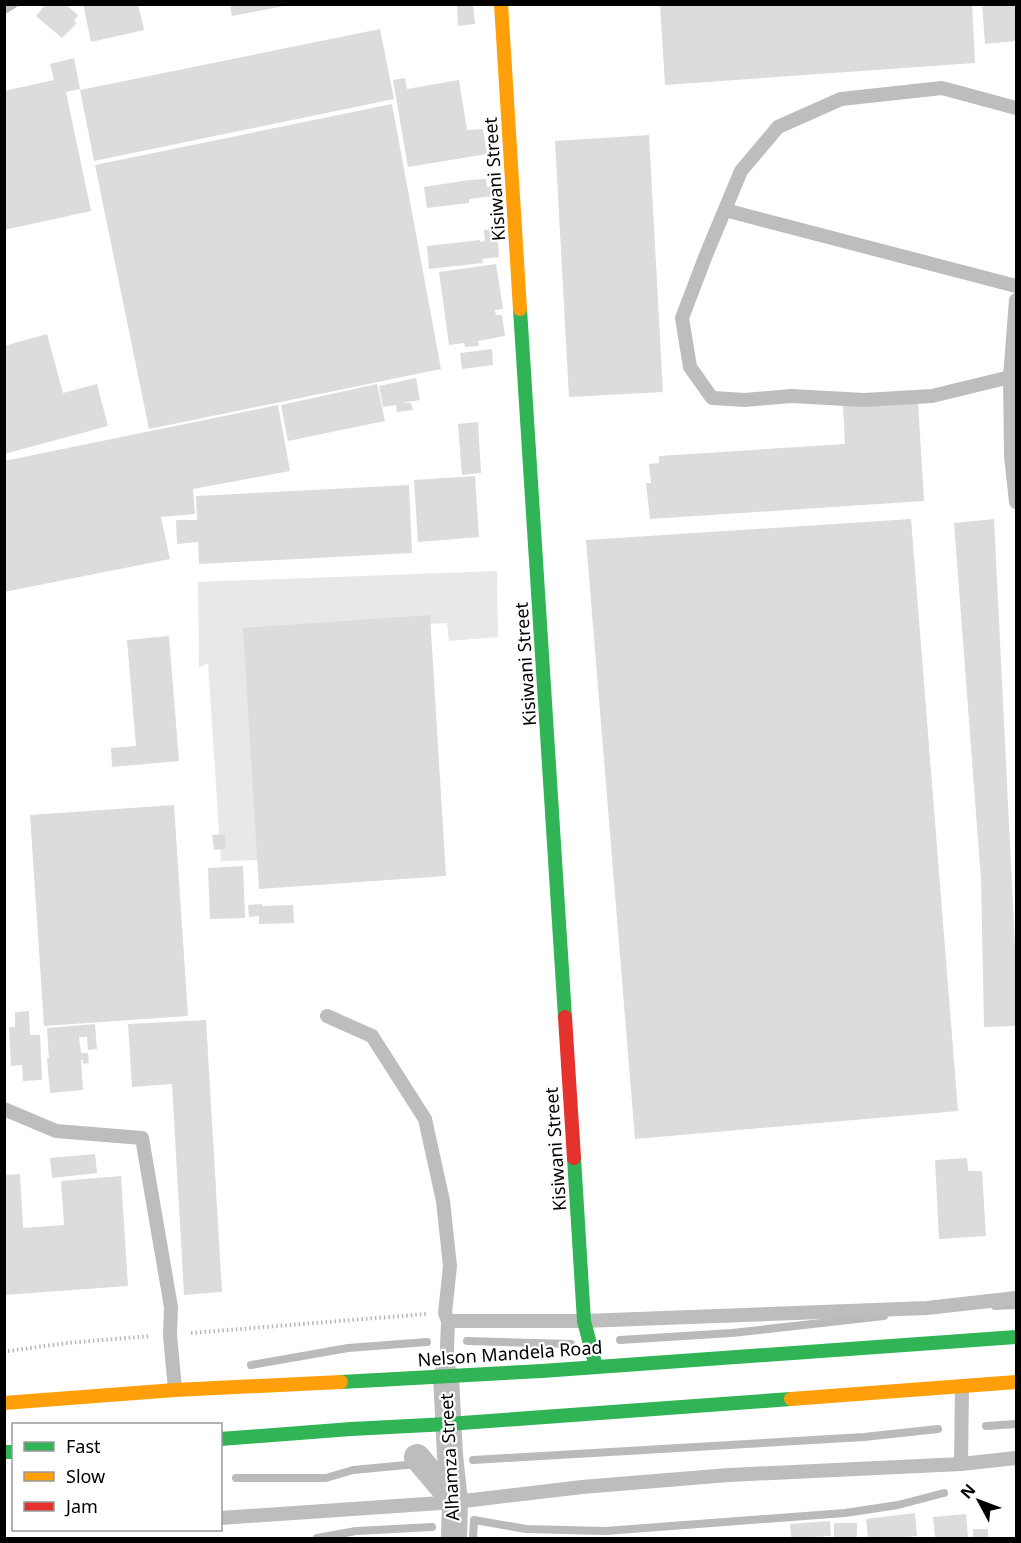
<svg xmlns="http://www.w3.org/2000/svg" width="1021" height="1543" font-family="'Noto Sans',sans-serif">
  <rect width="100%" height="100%" fill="#fff"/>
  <path fill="#e8e8e8" d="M497 571 498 637 449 641 447 623 263 633 270 860 221 861 208 663 199 668 198 582Z"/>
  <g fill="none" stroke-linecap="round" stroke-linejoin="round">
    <g stroke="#bababa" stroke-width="8">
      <path d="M4 10 14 4"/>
      <path d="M995 1306 1016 1305"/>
      <path d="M620 1340 732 1333 884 1316"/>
      <path d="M467 1341 571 1344"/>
      <path d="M251 1365 348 1348 427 1342"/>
      <path d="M986 1426 1016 1424"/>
      <path d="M473 1460 864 1437 938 1429"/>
      <path d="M236 1478H326L353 1470 417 1464"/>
      <path d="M317 1538 356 1531 432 1527"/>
      <path d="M473 1538 474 1520 526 1529 605 1531 845 1513 898 1505 944 1493"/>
    </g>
  </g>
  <g fill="#dcdcdc">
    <path d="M46 4H65L78 15 74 21 77 23 62 38 36 16Z"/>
    <path d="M83 4H138L144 30 91 42Z"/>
    <path d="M230 4H283L284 6 232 16Z"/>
    <path d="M457 4H473L475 24 458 26Z"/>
    <path d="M660 4H972L975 63 665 85Z"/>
    <path d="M982 4H1016V41L985 44Z"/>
    <path d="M380 29 394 99 94 161 80 90Z"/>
    <path d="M74 58 80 89 66 92 91 211 4 230V91L54 80 50 64Z"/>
    <path d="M405 78 407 89 459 80 467 130 483 129 487 154 408 167 393 80Z"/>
    <path d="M392 104 441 369 149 429 95 165Z"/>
    <path d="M649 135 663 392 569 397 555 141Z"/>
    <path d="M486 179 487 187 492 186 494 196 469 199V203L427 208 424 187 469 180Z"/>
    <path d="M497 229 499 257 482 259 483 263 429 269 427 246 480 240V242L485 241 484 230Z"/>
    <path d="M496 264 503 309 495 310 496 315H502L505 336 478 341 479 346 465 347 464 343 449 345 439 272Z"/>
    <path d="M47 334 63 393 97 384 108 426 4 454V346Z"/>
    <path d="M492 349 493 365 462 369 460 353Z"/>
    <path d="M416 378 420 400 402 403H411L413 410 397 412 396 405 383 407 379 386Z"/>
    <path d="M377 384 385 421 288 441 281 405Z"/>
    <path d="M918 401 924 501 650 519 646 483H651L649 464 659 463V456L845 444 843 406Z"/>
    <path d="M278 405 290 471 193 489 195 514 161 517 170 559 4 592V461Z"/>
    <path d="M478 422 481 473 462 475 458 424Z"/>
    <path d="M475 476 479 537 418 542 414 480Z"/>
    <path d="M409 485 412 553 199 564 198 542 177 544 176 520H197L196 496Z"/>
    <path d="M911 519 958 1111 635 1139 586 540Z"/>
    <path d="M994 519 1016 966V1026L984 1027 981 879 954 523Z"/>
    <path d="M430 615 446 876 259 889 243 628Z"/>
    <path d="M169 636 179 761 112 767 111 748 136 746 127 640Z"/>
    <path d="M174 805 188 1016 44 1026 30 815Z"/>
    <path d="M225 834 226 849 214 850 212 835Z"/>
    <path d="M243 866 245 918 210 919 208 868Z"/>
    <path d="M262 904V906L293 905 294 923 259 924V916L249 917 248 905Z"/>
    <path d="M29 1011 30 1035H40L42 1080 23 1081 22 1065 11 1066 9 1027H15V1012Z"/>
    <path d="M206 1020 222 1292 184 1295 172 1084 132 1087 128 1024Z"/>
    <path d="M95 1024 97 1049 88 1050 87 1037H79L81 1053H88L89 1063 83 1064V1060H81L83 1090 50 1093 47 1058H49L47 1028Z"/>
    <path d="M95 1154 97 1173 52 1178 50 1158Z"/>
    <path d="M967 1158 968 1171H982L986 1236 939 1239 935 1160Z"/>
    <path d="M20 1174 23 1228 64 1225 61 1181 121 1176 128 1286 4 1295V1175Z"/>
    <path d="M915 1513 917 1536 897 1538H868L866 1519Z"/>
    <path d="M966 1514 968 1538H935L933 1517Z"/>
    <path d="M830 1521 831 1536 791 1538 790 1524Z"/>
    <rect x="834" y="1523" width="23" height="15"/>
    <path d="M973 1529H988V1538H976L973 1537Z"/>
  </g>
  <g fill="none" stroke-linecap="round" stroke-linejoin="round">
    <g stroke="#b8b8b8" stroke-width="4" stroke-dasharray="1.5 3" stroke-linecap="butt">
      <path d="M191 1333 426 1314"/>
      <path d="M8 1351 67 1343 150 1336"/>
    </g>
    <g stroke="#bdbdbd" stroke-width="14">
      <path d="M725 210 1016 286"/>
      <path d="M1016 300 1010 377 1011 456 1016 502"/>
      <path d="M1010 377 932 396 864 400 791 396 745 400 712 398 690 367 682 318 706 255 741 171 778 127 841 99 942 88 1016 108"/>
      <path d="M327 1016 372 1036 425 1119 443 1201 450 1266 445 1313 448 1321 446 1376"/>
      <path d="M4 1109 56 1131 142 1138 171 1307 170 1335 175 1389"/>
      <path d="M448 1321H584L927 1308 1016 1298"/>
      <path d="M961 1464 962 1386"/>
      <path d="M220 1518 455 1502 582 1487 729 1475 961 1464 1016 1458"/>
    </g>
    <g stroke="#bdbdbd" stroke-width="26">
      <path d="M446 1376 450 1455 455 1502 454 1538"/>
      <path d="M417 1457 455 1502"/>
    </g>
    <g stroke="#30b455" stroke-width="14">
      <path d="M520 309 565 1017"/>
      <path d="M574 1158 584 1321 596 1367"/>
      <path d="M341 1382 542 1371 1016 1337"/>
      <path d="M220 1439 351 1429 448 1424 791 1399"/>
      <path d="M4 1452H14"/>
    </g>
    <g stroke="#ff9f0a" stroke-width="14">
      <path d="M501 4 520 309"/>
      <path d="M791 1399 1016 1382"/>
      <path d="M4 1403 175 1390 341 1382"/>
    </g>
    <path stroke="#e5322d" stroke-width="14" d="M565 1017 574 1158"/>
  </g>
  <g text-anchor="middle" stroke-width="4.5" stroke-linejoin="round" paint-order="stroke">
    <g font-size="18" fill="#000" stroke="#fff">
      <text transform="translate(495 179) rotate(-94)" y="6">Kisiwani Street</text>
      <text transform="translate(526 664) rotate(-94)" y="6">Kisiwani Street</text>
      <text transform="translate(556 1149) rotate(-94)" y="6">Kisiwani Street</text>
      <text transform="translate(510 1354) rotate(-4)" y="6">Nelson Mandela Road</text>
      <text transform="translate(450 1457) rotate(-93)" y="6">Alhamza Street</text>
    </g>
  </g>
  <rect width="1021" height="1543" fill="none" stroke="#000000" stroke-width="12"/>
  <rect x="12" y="1423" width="210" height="108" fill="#ffffff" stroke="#999999" stroke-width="1.5"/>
  <rect x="24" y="1442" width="30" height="9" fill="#30b455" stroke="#999999" stroke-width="1.5"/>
  <text x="66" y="1453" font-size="18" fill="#000000">Fast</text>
  <rect x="24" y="1472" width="30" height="9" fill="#ff9f0a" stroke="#999999" stroke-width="1.5"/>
  <text x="66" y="1483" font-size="18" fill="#000000">Slow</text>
  <rect x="24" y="1502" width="30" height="9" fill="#e5322d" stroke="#999999" stroke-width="1.5"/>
  <text x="66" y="1513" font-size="18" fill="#000000">Jam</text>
  <g transform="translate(979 1501) rotate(311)" stroke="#ffffff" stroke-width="4.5" paint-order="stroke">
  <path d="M0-4.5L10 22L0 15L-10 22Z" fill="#000000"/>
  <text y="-9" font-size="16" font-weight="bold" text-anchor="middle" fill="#000000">N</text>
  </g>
</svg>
